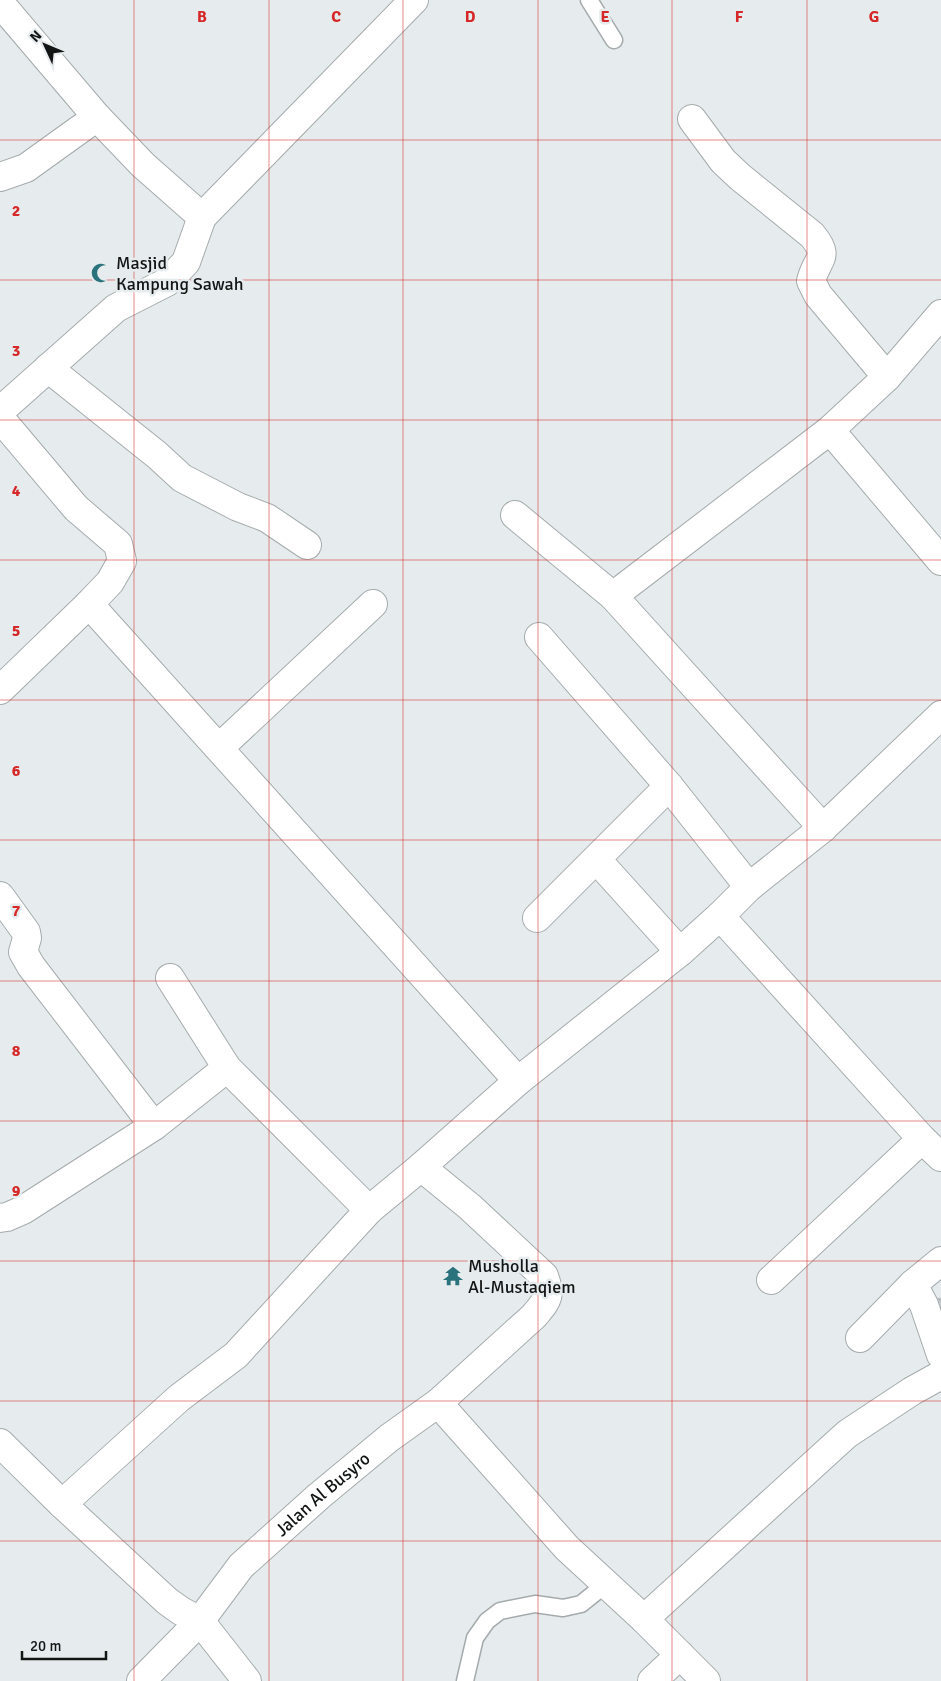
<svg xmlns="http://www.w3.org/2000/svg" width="941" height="1681" font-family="Signika,sans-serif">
  <defs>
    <pattern id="building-back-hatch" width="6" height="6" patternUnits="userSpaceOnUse" patternTransform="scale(1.25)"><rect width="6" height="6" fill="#c7cdce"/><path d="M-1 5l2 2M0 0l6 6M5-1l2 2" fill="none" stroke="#aaafb0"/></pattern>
  </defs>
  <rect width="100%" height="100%" fill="#e6eced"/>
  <path fill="url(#building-back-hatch)" d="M941 1297V1314L934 1300Z"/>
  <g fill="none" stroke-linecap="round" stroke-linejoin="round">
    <defs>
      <g id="service">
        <path d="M589 0 614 40"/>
        <path d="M465 1681 475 1638 487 1621 500 1611 535 1604 563 1608 581 1604 606 1584"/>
      </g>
      <g id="minor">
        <path d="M0 3 97 117 143 165 202 217"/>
        <path d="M692 119 723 161 740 177 812 235C831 258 817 257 811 281L818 295 887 377"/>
        <path d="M0 177 26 168 97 117"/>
        <path d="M941 314 887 377 830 430 941 561"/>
        <path d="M48 368 157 455 182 478 238 507 267 518 307 545"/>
        <path d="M0 411 116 308 167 282 186 262 202 217 414 0"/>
        <path d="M0 418 76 508 118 544 122 561 110 582 89 604 518 1081"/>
        <path d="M515 515 613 596"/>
        <path d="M539 637 669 786 749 887"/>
        <path d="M0 690 89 604"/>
        <path d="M219 748 373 604"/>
        <path d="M823 828 613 596 830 430"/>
        <path d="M597 860 680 952"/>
        <path d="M0 896 26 932 27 938 23 952 31 966 154 1126"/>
        <path d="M720 916 922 1139 941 1157"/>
        <path d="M537 918 669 786"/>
        <path d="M170 978 227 1068 369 1210"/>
        <path d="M421 1167 470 1207 544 1276C552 1297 547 1300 534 1316L438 1403"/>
        <path d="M0 1218 7 1217 23 1210 154 1126 227 1068"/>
        <path d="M771 1280 922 1139"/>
        <path d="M913 1284 924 1305 941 1355"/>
        <path d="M860 1338 913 1284 941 1261"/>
        <path id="s1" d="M0 1443 62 1504 167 1601 181 1611 200 1621 241 1566 319 1496 389 1438 438 1403 567 1548 644 1619 706 1681"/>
        <path d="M62 1504 179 1398 236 1355 369 1210 421 1167 518 1081 680 952 720 916 749 887 823 828 941 715"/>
        <path d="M644 1619 847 1434 912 1391 941 1375"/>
        <path d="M141 1681 200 1621 247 1681"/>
        <path d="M652 1681 680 1655"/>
      </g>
    </defs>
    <use href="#service" stroke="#a5abac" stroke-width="19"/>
    <use href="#minor" stroke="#a5abac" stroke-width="30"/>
    <use href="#service" stroke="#fff" stroke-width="16"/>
    <use href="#minor" stroke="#fff" stroke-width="28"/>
  </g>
  <path fill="none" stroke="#d62828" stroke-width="1" stroke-opacity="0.55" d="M134 0V1681M269 0V1681M403 0V1681M538 0V1681M672 0V1681M807 0V1681M0 140H941M0 280H941M0 420H941M0 560H941M0 700H941M0 840H941M0 981H941M0 1121H941M0 1261H941M0 1401H941M0 1541H941"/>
  <defs>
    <symbol id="mosque-bare" viewBox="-9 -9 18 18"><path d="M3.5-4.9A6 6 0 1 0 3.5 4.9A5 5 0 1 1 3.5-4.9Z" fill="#2a727c" stroke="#e6eced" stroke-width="2.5" paint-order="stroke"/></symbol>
    <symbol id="temple-bare" viewBox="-9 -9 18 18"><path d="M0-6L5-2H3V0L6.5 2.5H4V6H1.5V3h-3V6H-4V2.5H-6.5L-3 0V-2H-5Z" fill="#2a727c" stroke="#e6eced" stroke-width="2.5" paint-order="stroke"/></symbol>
  </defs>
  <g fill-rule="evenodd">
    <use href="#mosque-bare" x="87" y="259" width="28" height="28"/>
    <use href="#temple-bare" x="439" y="1262" width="28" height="28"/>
  </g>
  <g text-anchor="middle" stroke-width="5" stroke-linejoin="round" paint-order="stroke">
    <g font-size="18" fill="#131515" stroke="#e6eced" text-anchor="start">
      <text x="116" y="269">Masjid<tspan x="116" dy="21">Kampung Sawah</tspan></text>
      <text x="468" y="1272">Musholla<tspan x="468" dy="21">Al-Mustaqiem</tspan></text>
    </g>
    <g font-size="18" fill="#131515" stroke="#e6eced">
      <text dy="6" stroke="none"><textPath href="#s1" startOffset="446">Jalan Al Busyro</textPath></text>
    </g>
  </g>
  <g font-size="16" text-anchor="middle" font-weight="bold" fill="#d62828" stroke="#e6eced" stroke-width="5" stroke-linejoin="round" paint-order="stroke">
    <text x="202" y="22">B</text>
    <text x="336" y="22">C</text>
    <text x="470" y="22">D</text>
    <text x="605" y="22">E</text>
    <text x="739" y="22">F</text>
    <text x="874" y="22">G</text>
    <text x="16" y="216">2</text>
    <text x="16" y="356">3</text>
    <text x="16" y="496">4</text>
    <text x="16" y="636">5</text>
    <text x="16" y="776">6</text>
    <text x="16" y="916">7</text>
    <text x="16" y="1056">8</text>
    <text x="16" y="1196">9</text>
  </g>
  <g transform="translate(45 45) rotate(314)" stroke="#e6eced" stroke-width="4" paint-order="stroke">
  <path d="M0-4L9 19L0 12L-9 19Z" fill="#131515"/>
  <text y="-8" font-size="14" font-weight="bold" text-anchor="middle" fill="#131515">N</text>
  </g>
  <path d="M22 1651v8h84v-8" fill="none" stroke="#131515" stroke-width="2.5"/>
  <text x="30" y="1651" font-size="15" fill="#131515" stroke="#e6eced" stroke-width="4" paint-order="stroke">20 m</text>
</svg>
